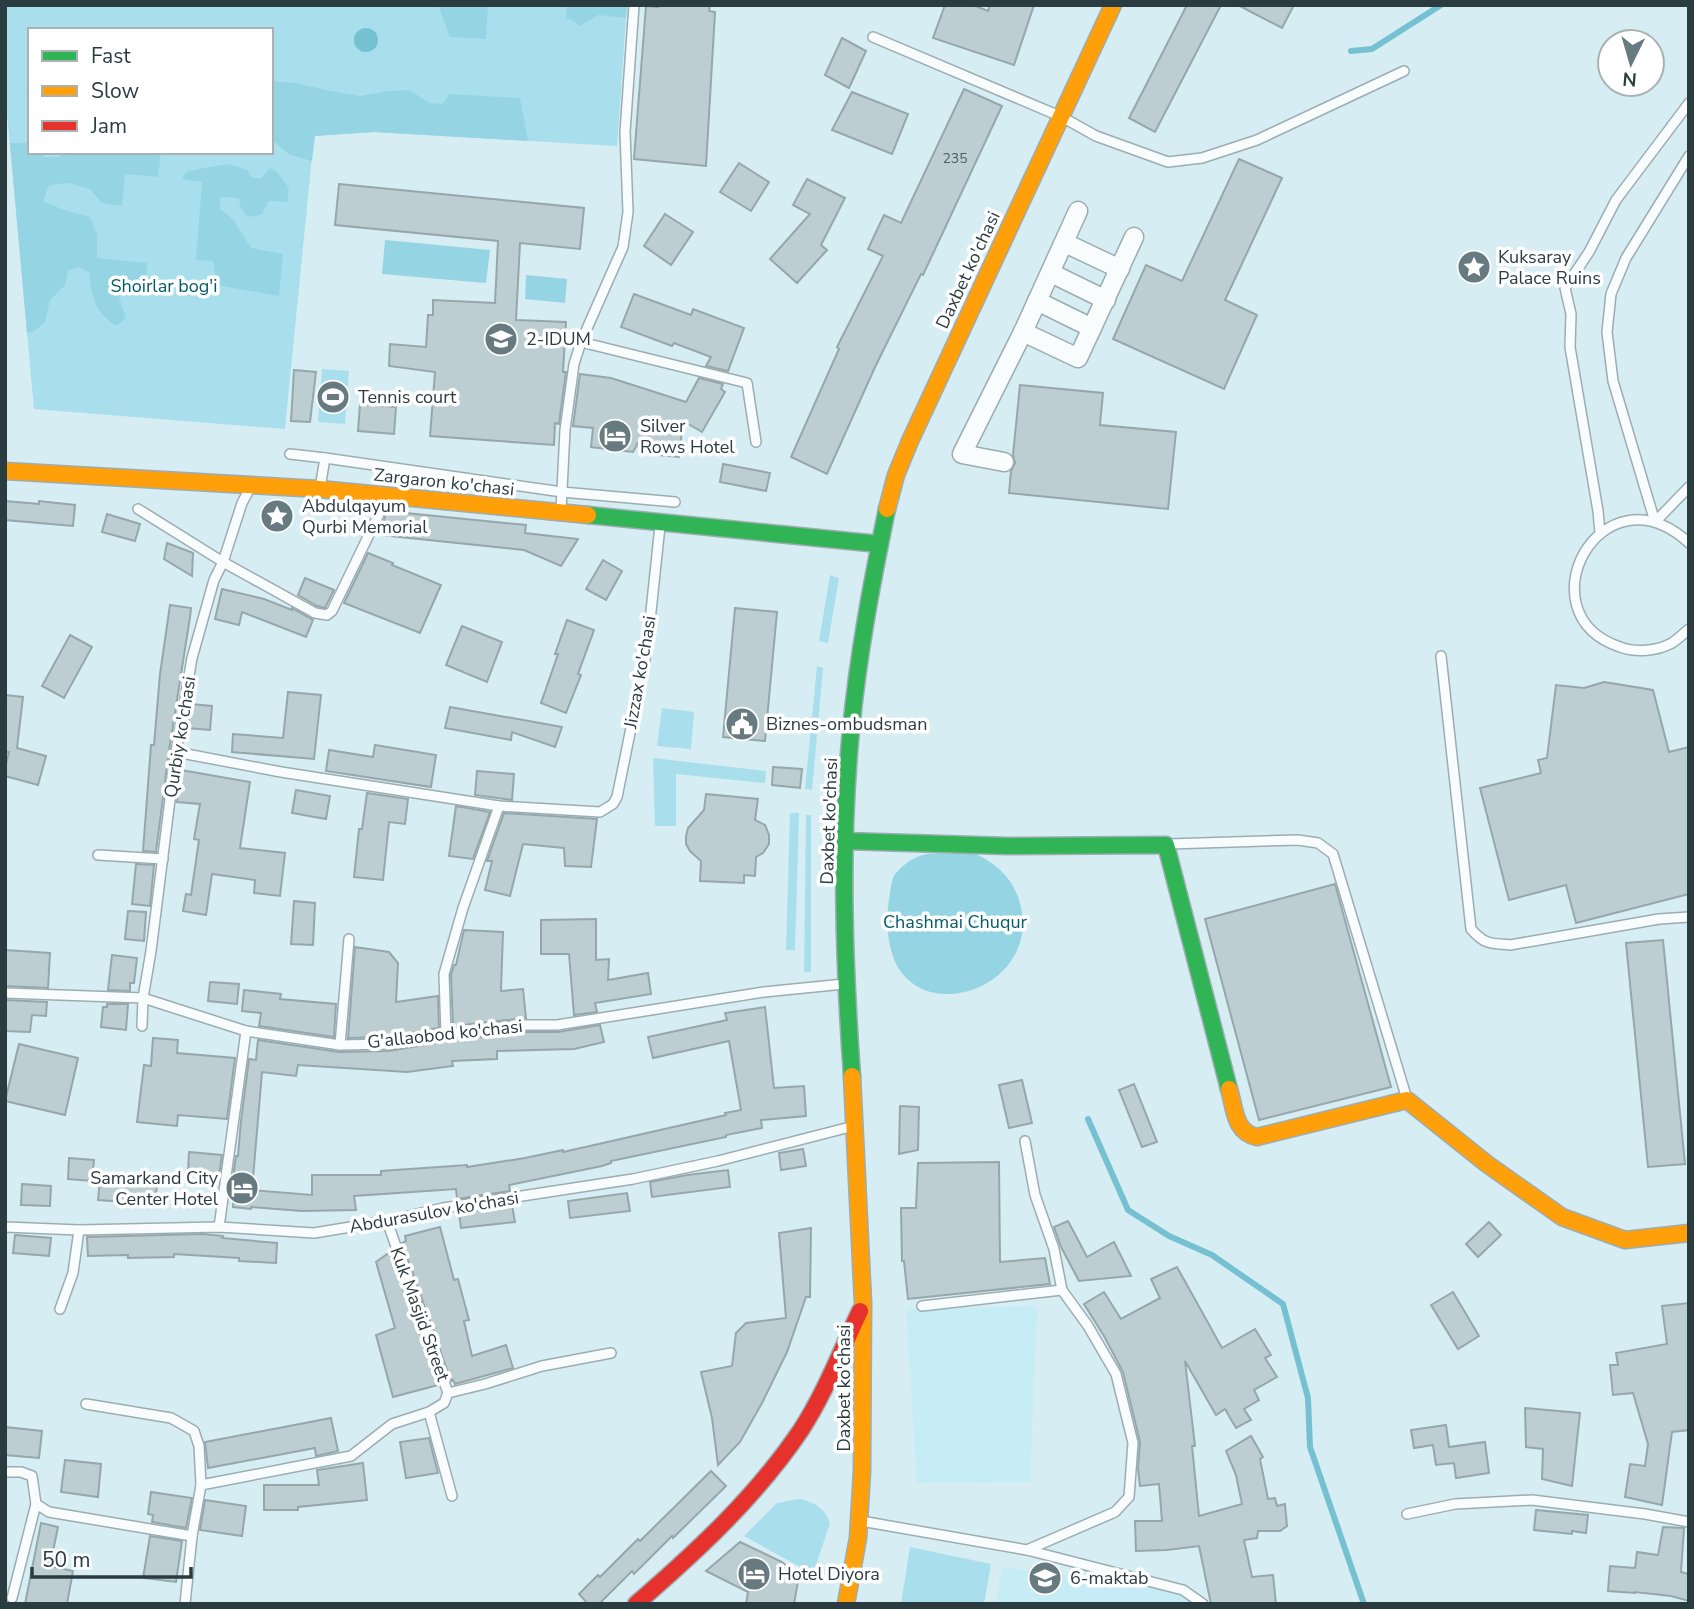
<svg xmlns="http://www.w3.org/2000/svg" width="1694" height="1609" font-family="'Nunito Sans',sans-serif">
  <rect width="100%" height="100%" fill="#d6edf3"/>
  <g fill="#c6ecf6">
    <path d="M1037 1306 1030 1482 917 1483 906 1309Z"/>
    <path d="M1002 1567 1179 1590 1216 1604H996Z"/>
  </g>
  <g fill="#a9dfec" fill-rule="evenodd">
    <path d="M5 5H627L617 146 374 132 314 136 285 429 34 409 5 92ZM30 30H271V152H30Z"/>
    <path d="M322 369 349 371 345 424 318 422Z"/>
    <path d="M830 575 839 578 828 643 819 641Z"/>
    <path d="M817 666 823 668 812 790 805 789Z"/>
    <path d="M662 708 694 712 691 749 657 746Z"/>
    <path d="M653 758 766 771 765 783 676 774V826H655Z"/>
    <path d="M790 813H799L795 950H786Z"/>
    <path d="M806 815H811V972H804Z"/>
    <path d="M799 1499C814 1502 824 1507 830 1523L813 1574 744 1536 777 1503Z"/>
    <path d="M910 1547 991 1564 984 1604H901Z"/>
  </g>
  <g fill="#95d5e3">
    <path d="M438 5H488L486 39 450 37Z"/>
    <path d="M567 5H627L626 18 598 15 580 26 572 20 566 19Z"/>
    <path d="M271 81 295 83 331 91 360 96 388 91 410 90 429 103 442 104 450 94 520 98 528 141 374 132 315 136 312 161 290 155 271 139Z"/>
    <path d="M30 136V152H44V157H59L62 152H161L158 177 125 174 122 206 102 203 90 189 68 183 49 185 43 201 64 210 90 217 97 235V258L147 263 146 281 127 283 119 297 126 318 116 326C94 311 92 297 89 272L78 267 68 271 65 285 50 300 45 322 33 332 27 333 10 143H27Z"/>
    <path d="M229 164 247 170 252 178H261L270 168 277 172 289 188 287 202 269 201 261 215 247 217 240 206 239 198 220 197V209L233 219 251 248 283 254 279 296 217 285 213 261 196 260 202 182 182 179 186 172 203 168Z"/>
    <path d="M385 240 490 250 486 283 382 274Z"/>
    <path d="M526 275 567 279 565 303 525 299Z"/>
    <path d="M976 854C997 864 1012 878 1019 900 1046 985 921 1031 893 957 886 936 886 915 890 893 891 889 891 882 893 878 897 869 913 857 923 855 933 852 964 854 976 854Z"/>
  </g>
  <circle fill="#75c1d1" cx="366" cy="40" r="12"/>
  <g fill="none" stroke-linecap="round" stroke-linejoin="round">
    <g stroke="#75c1d1" stroke-width="6">
      <path d="M1351 51 1372 49 1441 5"/>
      <path d="M1088 1119 1128 1210 1169 1236 1212 1255 1283 1304 1308 1398 1310 1447 1364 1604"/>
    </g>
  </g>
  <g fill="#bcced2" stroke="#96a7ac" stroke-width="2">
    <path d="M658 5H710L709 11 715 12 706 166 634 159 646 6 658 7Z"/>
    <path d="M945 5H973L988 11 990 5H1034L1014 65 933 38Z"/>
    <path d="M1187 5H1221L1155 132 1129 118Z"/>
    <path d="M1238 5H1294L1282 28Z"/>
    <path d="M842 38 866 51 849 88 825 75Z"/>
    <path d="M964 89 1002 106 923 275 921 274 876 365 827 474 791 457 839 349 837 347 883 256 868 249 884 215 901 223Z"/>
    <path d="M852 92 908 114 892 154 832 130Z"/>
    <path d="M1239 159 1282 178 1225 300 1257 315 1224 389 1113 339 1146 265 1182 281Z"/>
    <path d="M739 163 769 182 751 211 720 192Z"/>
    <path d="M807 179 845 198 821 245 827 250 797 283 770 259 810 214 793 205Z"/>
    <path d="M339 184 584 208 580 249 520 243 516 320 566 322 563 372H566L559 424 555 423 554 445 430 436 435 372 389 366 390 344 426 347 428 315H433V300L495 303 498 241 335 225Z"/>
    <path d="M665 214 693 232 671 265 644 246Z"/>
    <path d="M634 294 691 315 693 309 744 328 728 371 706 366 711 357 674 343 672 346 621 327Z"/>
    <path d="M294 370 316 372 310 422 291 421Z"/>
    <path d="M580 374 611 378 686 402 699 378 723 384 721 389 725 392 702 432 683 421 679 457 658 455 638 443 633 452 591 447 593 428 573 426Z"/>
    <path d="M1020 385 1103 393 1100 425 1176 432 1168 509 1009 493 1011 471 1015 463 1013 455Z"/>
    <path d="M360 404 396 407 394 434 358 431Z"/>
    <path d="M723 464 770 473 766 491 720 482Z"/>
    <path d="M5 501 39 504V501L75 505 73 526 5 520Z"/>
    <path d="M386 511 526 525 525 533 578 539 561 566 524 550 381 535Z"/>
    <path d="M107 514 140 524 135 541 102 532Z"/>
    <path d="M167 543 193 553 192 576 164 559Z"/>
    <path d="M368 553 393 563 392 565 441 585 420 633 344 603Z"/>
    <path d="M603 560 622 571 606 600 586 589Z"/>
    <path d="M305 578 334 590 325 608 317 606 298 595Z"/>
    <path d="M222 589 264 599 292 610V608L313 620 306 637 242 612 239 625 215 619Z"/>
    <path d="M170 605 191 608 190 617 169 751 156 852 143 851 151 745H154L160 674Z"/>
    <path d="M735 608 777 612 765 741 723 737Z"/>
    <path d="M567 620 594 630 578 674 581 675 566 713 541 703 558 654H555Z"/>
    <path d="M462 626 502 642 487 682 446 665Z"/>
    <path d="M70 635 92 647 64 698 42 686Z"/>
    <path d="M1604 682 1653 690 1669 752 1689 747V894L1576 923 1566 885 1509 900 1480 788 1541 773 1538 760 1547 758 1556 685 1584 688Z"/>
    <path d="M288 692 321 695 314 759 232 752 233 734 283 738Z"/>
    <path d="M5 695 23 697 17 748 46 756 38 785 5 776V768L9 752H5Z"/>
    <path d="M191 704 212 706 210 730 187 728Z"/>
    <path d="M450 707 540 723 562 727 555 747 512 732 511 740 445 728Z"/>
    <path d="M375 745 436 755 431 787 326 771 329 750 373 757Z"/>
    <path d="M773 767 802 769 800 788 772 785Z"/>
    <path d="M181 770 250 782 240 848 285 853 280 896 254 893 255 880 212 874 206 915 183 911 186 894 191 895 199 840 194 839 200 804 177 802Z"/>
    <path d="M477 771 514 774 512 800 475 795Z"/>
    <path d="M296 790 330 796 326 819 292 813Z"/>
    <path d="M367 793 408 799 405 824 389 822 383 880 354 877 359 829H362Z"/>
    <path d="M706 794 758 799 755 820 765 825 769 835V844L763 853 756 857 755 876 744 875V883L700 881 701 861 690 851 686 844V836L688 828 704 810Z"/>
    <path d="M456 806 490 812 473 859 449 856Z"/>
    <path d="M504 813 597 819 591 867 565 866 564 848 523 844 510 896 485 890 492 861H487Z"/>
    <path d="M136 864 154 865 150 906 132 904Z"/>
    <path d="M1335 884 1391 1087 1259 1120 1205 919Z"/>
    <path d="M294 901 315 903 313 945 291 944Z"/>
    <path d="M128 911 146 912 144 941 125 939Z"/>
    <path d="M596 919V960L609 959 608 980 648 973 651 994 595 1003 597 1012 574 1015 569 954H541V920Z"/>
    <path d="M464 930 503 932 501 991 523 989 526 1018 453 1026 451 975 454 965H456Z"/>
    <path d="M1663 940 1685 1164 1648 1167 1626 943Z"/>
    <path d="M355 947 389 952 398 963 396 1002 438 996 439 1028 387 1037 348 1038Z"/>
    <path d="M5 950 50 953 48 988 5 986Z"/>
    <path d="M112 955 137 958 134 983H130V991L108 990Z"/>
    <path d="M210 982 239 984 237 1004 208 1001Z"/>
    <path d="M244 990 281 994 280 999 336 1004 334 1037 259 1026 261 1013 242 1011Z"/>
    <path d="M5 1000 47 1002 46 1016 32 1015 30 1032 5 1031Z"/>
    <path d="M107 1004H128L126 1030 101 1027 103 1007H107Z"/>
    <path d="M765 1007 774 1088 804 1086 806 1116 761 1120 762 1128 726 1135V1137L611 1161V1163L602 1166 509 1185 510 1191 457 1199 456 1189 354 1196 356 1210 302 1211 251 1207V1209L233 1207 235 1177H233L236 1156H238L241 1121 249 1059 256 1060 258 1040 339 1052 388 1051 447 1041 526 1032H558L600 1025 604 1042 574 1049 497 1051V1059L452 1061 453 1066 407 1072 298 1065 296 1076 262 1072 252 1190 312 1195V1175H381V1171L467 1165V1167L525 1158 563 1150V1152L603 1143 726 1115 725 1113 741 1110 729 1041 653 1058 648 1037 727 1020 725 1013Z"/>
    <path d="M153 1038 178 1040 177 1053 235 1058 227 1119 178 1115 177 1126 137 1122 144 1065 151 1066Z"/>
    <path d="M19 1044 78 1058 65 1115 5 1101Z"/>
    <path d="M1022 1080 1032 1123 1009 1128 999 1085Z"/>
    <path d="M1134 1084 1157 1142 1142 1147 1119 1090Z"/>
    <path d="M900 1106 919 1107 918 1150 899 1154Z"/>
    <path d="M803 1149 806 1166 781 1170 779 1153Z"/>
    <path d="M189 1152 222 1155 219 1176 188 1173Z"/>
    <path d="M69 1158 94 1160 92 1181 68 1179Z"/>
    <path d="M999 1162 1000 1262 1045 1258 1050 1284 908 1299 904 1261H902L901 1208H916L918 1163Z"/>
    <path d="M728 1170 730 1187 652 1197 650 1182 687 1175Z"/>
    <path d="M100 1179 157 1184 155 1204 98 1200Z"/>
    <path d="M22 1184 51 1186 50 1206 21 1205Z"/>
    <path d="M627 1193 630 1211 570 1218 568 1201Z"/>
    <path d="M512 1205 515 1222 461 1228 459 1213Z"/>
    <path d="M1068 1221 1087 1257 1114 1242 1131 1276 1079 1281 1061 1247 1054 1227Z"/>
    <path d="M1489 1222 1501 1235 1478 1257 1466 1244Z"/>
    <path d="M440 1227 454 1280 458 1279 469 1320 464 1321 472 1356 506 1345 513 1368 455 1384 453 1380 451 1381 402 1243 406 1241 405 1236Z"/>
    <path d="M811 1228 810 1297H806L787 1352 762 1403 740 1442 718 1465 712 1418 701 1372 732 1366 736 1333 746 1323 786 1318 779 1233Z"/>
    <path d="M203 1234 223 1236 222 1238 277 1243 276 1263 239 1261V1258L174 1254V1257L128 1258V1255L88 1256 87 1237Z"/>
    <path d="M15 1235 51 1238 49 1256 13 1253Z"/>
    <path d="M390 1252 438 1385 393 1397 376 1335 395 1328 376 1262Z"/>
    <path d="M1177 1267 1222 1348 1255 1329 1271 1355 1265 1358 1277 1377 1254 1390 1259 1400 1244 1409 1251 1420 1236 1428 1225 1409 1216 1415 1185 1361 1195 1446H1192L1199 1516 1242 1504 1236 1475 1226 1451 1251 1436 1263 1457 1260 1459 1268 1499 1275 1498 1277 1506 1285 1504 1287 1526 1280 1531H1258L1257 1538 1244 1540 1252 1577 1273 1575 1276 1604H1211L1199 1546 1167 1550 1136 1551 1135 1521H1162L1159 1484 1140 1486 1138 1468 1140 1442 1123 1372 1104 1336 1084 1304 1104 1292 1121 1319 1160 1298 1151 1279Z"/>
    <path d="M1453 1292 1479 1336 1458 1349 1431 1305Z"/>
    <path d="M1689 1303V1430L1672 1432 1662 1505 1625 1497 1630 1464 1645 1466 1648 1444 1633 1393 1613 1395 1610 1365H1618L1616 1353 1667 1344 1662 1306Z"/>
    <path d="M1525 1408 1580 1413 1572 1486 1542 1479 1543 1449 1526 1447Z"/>
    <path d="M331 1418 338 1451 316 1456 315 1448 208 1468 205 1442Z"/>
    <path d="M1446 1425 1449 1447 1485 1442 1489 1473 1456 1478 1454 1463 1436 1465 1433 1445 1414 1448 1411 1430Z"/>
    <path d="M5 1427 42 1431 39 1458 5 1455Z"/>
    <path d="M429 1438 438 1473 406 1478 400 1442Z"/>
    <path d="M65 1460 101 1464 98 1497 61 1492Z"/>
    <path d="M363 1463 367 1500 298 1507V1510H264V1485H319L317 1470Z"/>
    <path d="M711 1471 726 1486 673 1538 672 1536 634 1574 632 1571 599 1604H588L579 1594 598 1575 600 1577 638 1539 640 1541Z"/>
    <path d="M151 1492 192 1498 186 1528 152 1522 153 1515 148 1514Z"/>
    <path d="M205 1500 246 1506 242 1536 200 1530Z"/>
    <path d="M1536 1510 1588 1515 1586 1533 1572 1531V1534L1534 1530Z"/>
    <path d="M41 1523 58 1527 50 1566 73 1571 67 1604H25Z"/>
    <path d="M1663 1527 1684 1528 1681 1572 1689 1574V1601L1671 1596 1635 1592V1593L1608 1591 1610 1566 1635 1568 1637 1552 1658 1555Z"/>
    <path d="M150 1536 182 1541 176 1582 143 1578Z"/>
    <path d="M740 1542 782 1562 799 1576 794 1604H746L748 1592 706 1571Z"/>
  </g>
  <g fill="none" stroke-linecap="round" stroke-linejoin="round">
    <defs>
      <g id="lane">
        <path d="M873 37 1062 117 1096 136 1168 162 1202 158 1257 140 1404 71"/>
        <path d="M1689 156 1626 258 1611 294 1607 332 1613 381 1655 522 1689 487"/>
        <path d="M581 342 747 383 756 442"/>
        <path d="M290 454 325 458 562 492 675 502"/>
        <path d="M320 488 325 458"/>
        <path d="M138 509 223 562 315 613 327 615 332 611 379 514 381 497"/>
        <path d="M561 510 565 430 574 364 581 342 623 247 628 212 625 132 634 5"/>
        <path d="M1600 533 1598 511 1570 347 1571 314 1565 288 1589 252 1616 200 1689 103"/>
        <path d="M1689 543C1601 463 1521 614 1620 647 1636 653 1657 651 1672 643 1678 639 1683 634 1689 629"/>
        <path d="M1441 656 1471 929C1485 945 1490 943 1510 945L1659 919 1689 917"/>
        <path d="M176 752 281 772 499 806 600 812 613 804 617 797 647 649 660 526"/>
        <path d="M1169 844 1298 840 1318 843 1333 854 1407 1099"/>
        <path d="M98 855 163 859"/>
        <path d="M5 993 143 998 246 1031 340 1045 388 1044 446 1034 526 1025H557L764 992 844 984"/>
        <path d="M142 1026 143 998 151 951 176 752 192 658 214 580 223 562 242 503 249 490"/>
        <path d="M446 1034 444 974 463 908 499 806"/>
        <path d="M340 1045 349 939"/>
        <path d="M1025 1141 1035 1195 1054 1249 1062 1290 1088 1326 1116 1374 1133 1443 1129 1497 1115 1512 1027 1550"/>
        <path d="M5 1227 79 1230 219 1227 314 1233 387 1221 443 1208 633 1179 718 1161 854 1126"/>
        <path d="M219 1227 246 1031"/>
        <path d="M922 1306 1062 1290"/>
        <path d="M60 1309 73 1273 79 1230"/>
        <path d="M448 1393 485 1384 542 1366 611 1353"/>
        <path d="M86 1404 171 1418 194 1431 199 1446 201 1485"/>
        <path d="M429 1412 452 1496"/>
        <path d="M5 1472H21L32 1476 36 1504 49 1512 192 1536"/>
        <path d="M1407 1514 1455 1504 1532 1500 1645 1514 1689 1522"/>
        <path d="M861 1521 1027 1550 1183 1590 1203 1604"/>
        <path d="M12 1598 36 1504"/>
        <path d="M185 1604 192 1536 201 1485 351 1456 392 1424 429 1412 444 1403 448 1393 387 1221"/>
      </g>
      <g id="street">
        <path d="M1065 243 1120 269"/>
        <path d="M1051 273 1106 300"/>
        <path d="M1037 301 1092 328"/>
        <path d="M1023 332 1078 358 1134 237"/>
        <path d="M1004 462 962 454 1023 332 1078 211"/>
      </g>
      <g id="fast">
        <path d="M588 515 879 544"/>
        <path d="M845 841 1008 846 1166 845 1229 1089"/>
        <path d="M852 1076C844 961 840 845 851 730 858 655 872 582 887 509"/>
      </g>
      <g id="slow">
        <path d="M5 471 319 489 588 515"/>
        <path d="M887 509 896 475 910 441 1113 5"/>
        <path d="M1229 1089C1235 1109 1234 1132 1257 1137L1407 1100 1487 1164 1562 1217 1625 1240 1689 1233"/>
        <path d="M846 1604 858 1538 862 1471 863 1303 852 1076"/>
      </g>
      <path id="jam" d="M636 1604C696 1552 756 1497 801 1430 825 1393 841 1351 860 1311"/>
    </defs>
    <use href="#lane" stroke="#9cadb2" stroke-width="12"/>
    <use href="#street" stroke="#9cadb2" stroke-width="21"/>
    <use href="#fast" stroke="#9cadb2" stroke-width="19"/>
    <use href="#slow" stroke="#9cadb2" stroke-width="19"/>
    <use href="#jam" stroke="#9cadb2" stroke-width="19"/>
    <use href="#lane" stroke="#f9fcfd" stroke-width="9"/>
    <use href="#street" stroke="#f9fcfd" stroke-width="18"/>
    <use href="#fast" stroke="#30b455" stroke-width="16"/>
    <use href="#slow" stroke="#ff9f0a" stroke-width="16"/>
    <use href="#jam" stroke="#e5322d" stroke-width="16"/>
  </g>
  <defs>
    <symbol id="sight-disc" viewBox="-11 -11 22 22"><circle r="9.5" fill="#677a7f" stroke="#fff"/><path d="M0-6L1.8-2.2L6-1.7L2.9 1.2L3.7 5.4L0 3.3L-3.7 5.4L-2.9 1.2L-6-1.7L-1.8-2.2Z" fill="#fff"/></symbol>
    <symbol id="school-disc" viewBox="-11 -11 22 22"><circle r="9.5" fill="#677a7f" stroke="#fff"/><path d="M0-5L7-2L0 1L-7-2ZM-4 1L0 2.5L4 1V4Q0 6-4 4Z" fill="#fff"/></symbol>
    <symbol id="stadium-disc" viewBox="-11 -11 22 22"><circle r="9.5" fill="#677a7f" stroke="#fff"/><path d="M0-5a6.5 5 0 1 0 0 10a6.5 5 0 1 0 0-10ZM-3.5-1.8h7v3.6h-7Z" fill="#fff"/></symbol>
    <symbol id="hotel-disc" viewBox="-11 -11 22 22"><circle r="9.5" fill="#677a7f" stroke="#fff"/><path d="M-6-4.5h1.5V1H6V5H4.5V3h-9V5H-6ZM-4 0a1.8 1.8 0 1 1 3.6 0ZM.5 0V-2.5h3Q6-2.5 6 0Z" fill="#fff"/></symbol>
    <symbol id="civic-disc" viewBox="-11 -11 22 22"><circle r="9.5" fill="#677a7f" stroke="#fff"/><path d="M-.6-6.5H3V-4.5H.6V-3L4-1V1h2V6H-6V1h2V-1L-.6-3ZM-1.2 2.5V6h2.4V2.5Z" fill="#fff"/></symbol>
  </defs>
  <g fill-rule="evenodd">
    <use href="#sight-disc" x="1455" y="248" width="38" height="38"/>
    <use href="#school-disc" x="482" y="320" width="38" height="38"/>
    <use href="#stadium-disc" x="314" y="378" width="38" height="38"/>
    <use href="#hotel-disc" x="596" y="417" width="38" height="38"/>
    <use href="#sight-disc" x="258" y="497" width="38" height="38"/>
    <use href="#civic-disc" x="723" y="705" width="38" height="38"/>
    <use href="#hotel-disc" x="223" y="1169" width="38" height="38"/>
    <use href="#hotel-disc" x="735" y="1555" width="38" height="38"/>
    <use href="#school-disc" x="1026" y="1559" width="38" height="38"/>
  </g>
  <g text-anchor="middle" stroke-width="7" stroke-linejoin="round" paint-order="stroke">
    <g font-size="14" fill="#4f6064">
      <text x="955" y="163">235</text>
    </g>
    <g font-size="18" fill="#2b3c40" stroke="#fff" text-anchor="start">
      <text x="1498" y="263">Kuksaray<tspan x="1498" dy="21">Palace Ruins</tspan></text>
      <text x="526" y="345">2-IDUM</text>
      <text x="358" y="403">Tennis court</text>
      <text x="640" y="432">Silver<tspan x="640" dy="21">Rows Hotel</tspan></text>
      <text x="302" y="512">Abdulqayum<tspan x="302" dy="21">Qurbi Memorial</tspan></text>
      <text x="766" y="730">Biznes-ombudsman</text>
      <text x="218" y="1184" text-anchor="end">Samarkand City<tspan x="218" dy="21">Center Hotel</tspan></text>
      <text x="778" y="1580">Hotel Diyora</text>
      <text x="1070" y="1584">6-maktab</text>
    </g>
    <g font-size="18" fill="#2b3c40" stroke="#fff">
      <text transform="translate(968 270) rotate(-65)" y="6">Daxbet ko'chasi</text>
      <text transform="translate(444 482) rotate(6)" y="6">Zargaron ko'chasi</text>
      <text transform="translate(640 672) rotate(-80)" y="6">Jizzax ko'chasi</text>
      <text transform="translate(180 737) rotate(-81)" y="6">Qurbiy ko'chasi</text>
      <text transform="translate(829 821) rotate(-88)" y="6">Daxbet ko'chasi</text>
      <text transform="translate(445 1034) rotate(-6)" y="6">G'allaobod ko'chasi</text>
      <text transform="translate(434 1212) rotate(-10)" y="6">Abdurasulov ko'chasi</text>
      <text transform="translate(420 1314) rotate(70)" y="6">Kuk Masjid Street</text>
      <text transform="translate(844 1388) rotate(-90)" y="6">Daxbet ko'chasi</text>
    </g>
    <g font-size="18" fill="#035b6a" stroke="#fff">
      <text x="164" y="292">Shoirlar bog'i</text>
      <text x="955" y="928">Chashmai Chuqur</text>
    </g>
  </g>
  <rect width="1694" height="1609" fill="none" stroke="#2b3c40" stroke-width="14"/>
  <rect x="28" y="28" width="245" height="126" fill="#ffffff" stroke="#aab1b3" stroke-width="2"/>
  <rect x="42" y="51" width="35" height="10" fill="#30b455" stroke="#aab1b3" stroke-width="2"/>
  <text x="91" y="63" font-size="21" fill="#2b3c40">Fast</text>
  <rect x="42" y="86" width="35" height="10" fill="#ff9f0a" stroke="#aab1b3" stroke-width="2"/>
  <text x="91" y="98" font-size="21" fill="#2b3c40">Slow</text>
  <rect x="42" y="121" width="35" height="10" fill="#e5322d" stroke="#aab1b3" stroke-width="2"/>
  <text x="91" y="133" font-size="21" fill="#2b3c40">Jam</text>
  <g transform="translate(1631 63) rotate(185)"><circle r="33" fill="#ffffff" stroke="#aab1b3" stroke-width="2"/>
  <path d="M0-5L12 26L0 18L-12 26Z" fill="#677a7f"/>
  <text y="-10" font-size="19" font-weight="bold" text-anchor="middle" fill="#2b3c40">N</text>
  </g>
  <path d="M32 1567v10h159v-10" fill="none" stroke="#2b3c40" stroke-width="3.5"/>
  <text x="42" y="1567" font-size="21" fill="#2b3c40" stroke="#ffffff" stroke-width="5" paint-order="stroke">50 m</text>
</svg>
